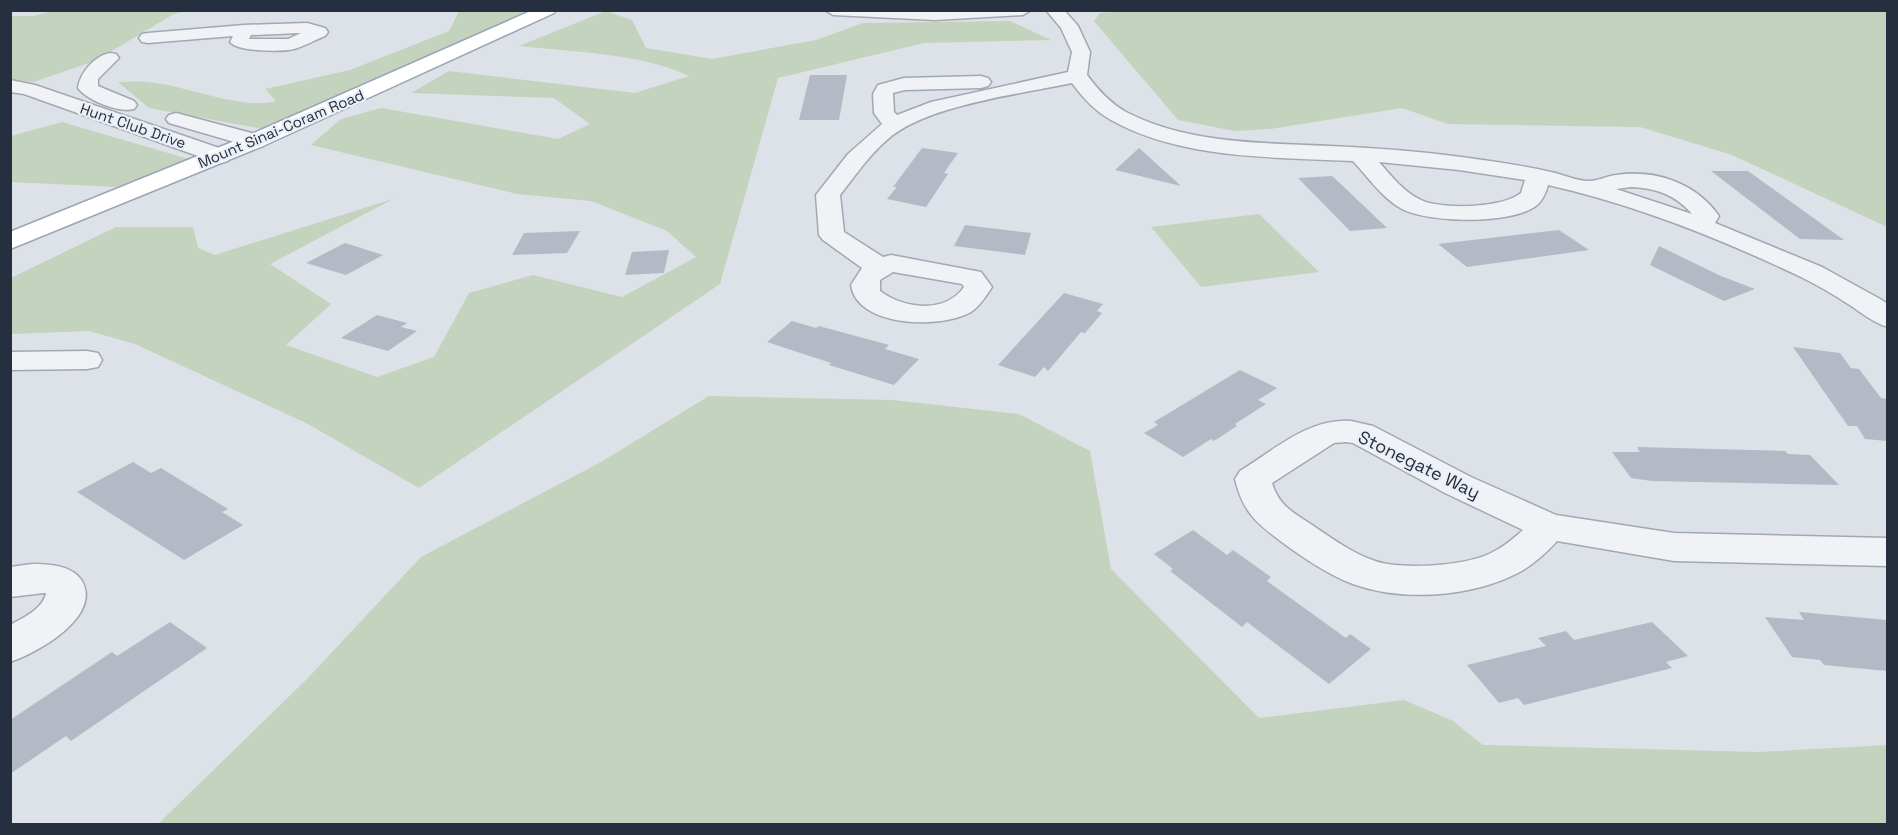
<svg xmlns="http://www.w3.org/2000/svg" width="1898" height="835" font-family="'Space Grotesk',sans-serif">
  <rect width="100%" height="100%" fill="#dde1e8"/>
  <g fill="#c3d3bd">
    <path d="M56 10 184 11 172 15 95 61 33 82 11 81V16H34Z"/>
    <path d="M459 11H530L263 129 149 108 118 82C127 82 137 81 147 82 182 84 243 111 276 101L265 89 350 70 449 31Z"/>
    <path d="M606 11 632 20 646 48 712 59 816 40 863 23 1010 21 1051 40 924 43 778 78 720 284 419 488 308 424 135 344 89 331 11 334V278L116 227H193L198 248 215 255 393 199 270 264 331 304 286 345 377 377 434 357 469 293 533 275 622 297 696 257 667 231 591 201 517 194 311 145 341 119 381 108 558 139 590 124 554 98 411 93 449 71 635 93 689 76C641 53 572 52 519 46Z"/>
    <path d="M1132 11H1887V227L1732 155 1640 127 1448 124 1402 108 1270 129 1235 131 1178 120 1094 21 1100 13Z"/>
    <path d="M62 122 192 160 117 187 11 182V136Z"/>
    <path d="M1259 214 1319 272 1201 287 1151 227Z"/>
    <path d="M709 396 893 400 1019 414 1090 451 1111 569 1259 718 1404 700 1453 721 1483 745 1759 752 1887 745V824H158L307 679 421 557 601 462Z"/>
  </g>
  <g fill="#b4bac5">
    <path d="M810 75H847L839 120H799Z"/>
    <path d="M922 148 958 153 944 173 948 174 926 207 887 199 897 187H893Z"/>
    <path d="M1139 148 1181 186 1115 170Z"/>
    <path d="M1711 171H1748L1844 240 1800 239Z"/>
    <path d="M1332 176 1345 188 1387 228 1350 231 1298 178Z"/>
    <path d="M965 225 1031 233 1025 255 954 246Z"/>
    <path d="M1559 230 1589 250 1467 267 1438 244Z"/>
    <path d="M580 231 567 253 512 255 524 233Z"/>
    <path d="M345 243 383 255 346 275 306 263Z"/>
    <path d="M1659 246 1721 276 1755 289 1724 301 1650 265Z"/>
    <path d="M669 250 664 273 625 275 632 252Z"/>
    <path d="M1064 293 1103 304 1097 311 1102 313 1085 333 1081 332 1048 371 1044 367 1035 377 998 365Z"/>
    <path d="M377 315 407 323 401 327 417 331 388 351 341 338Z"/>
    <path d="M792 321 816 328 819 326 889 345 885 349 919 359 894 385 829 365 831 363 767 342Z"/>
    <path d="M1793 347 1840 353 1851 368 1859 369 1881 398 1887 399V441L1865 439 1857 426H1848Z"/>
    <path d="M1240 370 1277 388 1258 400 1266 404 1235 424 1237 426 1214 441 1211 439 1183 457 1144 433 1158 425 1154 422Z"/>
    <path d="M1637 447 1785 451 1788 454 1810 455 1839 485 1652 481 1631 478 1612 452H1640Z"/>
    <path d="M133 462 151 473 161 468 228 509 222 512 243 525 184 560 77 492Z"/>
    <path d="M1193 530 1227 555 1233 550 1271 577 1267 581 1346 638 1350 634 1371 649 1329 684 1247 622 1242 627 1170 571 1173 569 1154 554Z"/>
    <path d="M1799 612 1887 620V671L1824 665 1820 660 1792 657 1765 617 1804 620Z"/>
    <path d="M170 622 207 648 71 741 66 736 10 774V720L112 652 117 656Z"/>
    <path d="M1652 622 1688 656 1666 662 1672 668 1524 705 1518 698 1499 703 1467 665 1546 646 1538 638 1566 631 1574 640Z"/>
  </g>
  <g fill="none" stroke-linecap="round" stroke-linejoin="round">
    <defs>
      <g id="minor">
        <path d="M825 10H1031L1023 15 935 20 833 15Z"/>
        <path d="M1046 10H1064L1078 26 1090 52 1087 75C1098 90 1110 103 1126 112 1188 144 1263 143 1330 146 1374 148 1418 151 1461 157 1491 161 1521 165 1551 172 1562 174 1579 182 1590 181 1597 181 1608 176 1616 175 1656 169 1696 183 1719 216L1715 223 1822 267 1880 299 1888 304V327C1873 323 1861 312 1848 304 1833 294 1817 285 1801 277 1721 239 1634 204 1548 185 1546 192 1543 200 1537 205 1513 225 1429 223 1402 209 1382 198 1368 177 1353 161 1274 157 1183 160 1111 120 1095 111 1083 98 1072 83 1021 94 927 105 888 139 869 155 855 176 840 195L844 232 883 257 891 255 981 272 992 287C986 296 980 306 971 312 942 329 857 328 851 285L862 268 823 240 819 235 816 195 848 154 882 124 874 113 873 94 878 85 904 78 981 76 988 78 991 82 988 86 981 88 905 90 893 93 894 112 897 115 931 102 1068 72 1072 52 1061 28ZM1379 162 1459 170 1525 180 1521 193C1503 208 1442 210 1421 200 1404 192 1391 176 1379 162ZM1631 187C1656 188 1676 195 1692 214L1616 189ZM893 272 962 284 964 287C945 314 904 309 880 291V280Z"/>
        <path d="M307 23 325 28 328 32 325 36C315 40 305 46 294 49 282 52 238 52 230 42L233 36 148 43 142 42 139 38 142 34 148 33 244 25ZM301 33 288 39H249L251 35Z"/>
        <path d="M110 53 116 54 119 58 98 79V86L134 101 137 105 134 109C119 113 88 101 78 88 80 73 94 56 110 53Z"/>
        <path d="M10 80 35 85 228 151 231 156 228 161 220 163 212 161 24 94 10 92Z"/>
        <path d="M176 113 263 136 266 141 263 146 255 148 169 123 166 119 169 115Z"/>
        <path d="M87 351 98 353 102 360 98 367 87 369 10 370V352Z"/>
        <path d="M1351 421 1373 426 1471 477 1556 515 1674 533 1888 538V566L1674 561 1557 541C1546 553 1533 565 1518 573 1471 597 1403 602 1353 584 1331 576 1310 562 1290 548 1261 526 1244 517 1235 479L1240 471C1274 450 1309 418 1351 421ZM1346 442 1353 443 1445 493 1523 530C1513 539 1502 548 1489 554 1463 566 1402 570 1375 561 1354 554 1334 540 1315 527 1296 514 1279 507 1272 483L1334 443Z"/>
        <path d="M32 564C49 564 72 565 82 581 102 617 37 653 10 662V625C23 618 43 609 46 593H44L10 597V567Z"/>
      </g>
      <path id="major" d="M533 10H556L554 13 263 146 10 249V232L247 136Z"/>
    </defs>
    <use href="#minor" stroke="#a2a8b2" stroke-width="3"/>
    <use href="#major" stroke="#9ba5b5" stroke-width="3"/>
    <use href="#minor" fill="#f0f2f6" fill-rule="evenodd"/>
    <use href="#major" fill="#fff" fill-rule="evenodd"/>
  </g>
  <g text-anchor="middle" stroke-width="4.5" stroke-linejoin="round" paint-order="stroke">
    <g font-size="15" fill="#252f40" stroke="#ecf0f6">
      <text transform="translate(133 126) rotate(19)" y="5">Hunt Club Drive</text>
      <text transform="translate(281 129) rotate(-23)" y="5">Mount Sinai-Coram Road</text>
    </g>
    <g font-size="18" fill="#252f40" stroke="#ecf0f6">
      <text transform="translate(1419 465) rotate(26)" y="6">Stonegate Way</text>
    </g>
  </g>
  <rect width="1898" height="835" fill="none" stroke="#252f40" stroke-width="24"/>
</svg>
